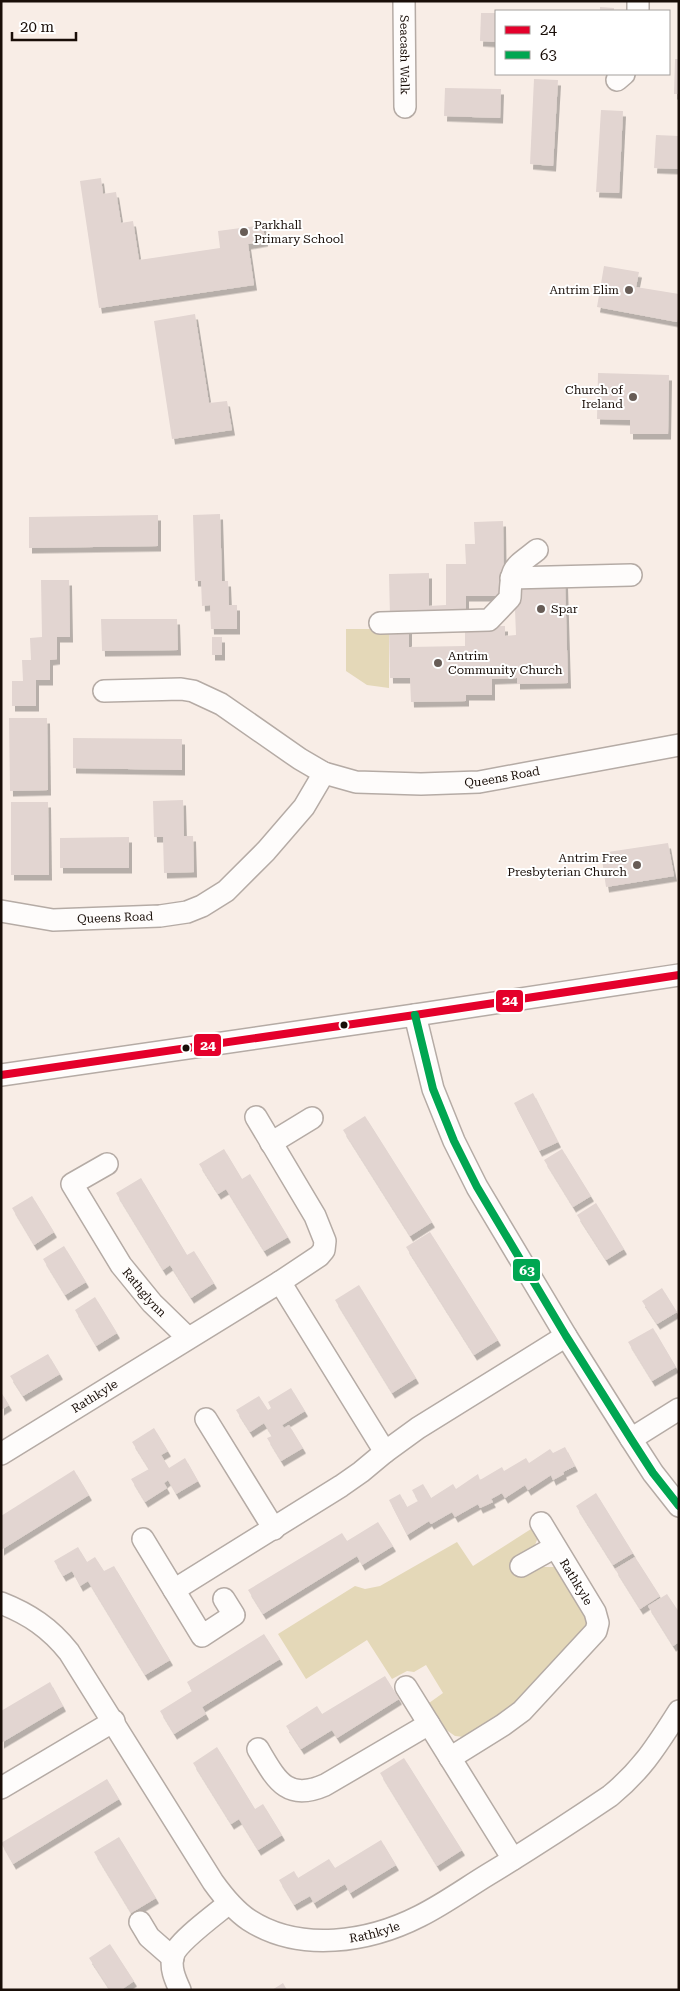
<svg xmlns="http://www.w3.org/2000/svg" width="680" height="1991" font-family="'Roboto Serif',serif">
  <defs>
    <filter id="shadow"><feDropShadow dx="3" dy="5.5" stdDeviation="0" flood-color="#0004"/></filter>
  </defs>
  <rect width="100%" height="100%" fill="#f8ede6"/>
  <g fill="#e4d8b8">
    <path d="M346 629H389V688L367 685 346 671Z"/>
    <path d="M531 1529 535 1530 538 1537 534 1548 541 1567H554L559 1571 589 1617 587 1628 508 1710 464 1737 455 1736 445 1729 429 1703 443 1693 426 1665 414 1672 407 1671 392 1679 367 1640 306 1679 278 1634 355 1586 365 1589 380 1586 457 1542 473 1566Z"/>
  </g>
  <g fill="#e2d5d1" filter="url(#shadow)">
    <path d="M600 7 614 8V11H600Z"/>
    <path d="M481 13H496V42L480 41Z"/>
    <path d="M675 59H679V94H674Z"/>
    <path d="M534 79 558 80 553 166 530 164Z"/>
    <path d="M445 88 501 89 500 118 444 116Z"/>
    <path d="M601 110 623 111 619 193 596 192Z"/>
    <path d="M656 135 679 136V169L654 168Z"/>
    <path d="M101 178 103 194 116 192 121 223 133 221 139 260 220 248 218 231 263 225 265 241 248 244 254 285 99 308 80 181Z"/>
    <path d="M604 266 639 272 636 287 679 294 677 322 597 307Z"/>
    <path d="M195 314 209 403 227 401 232 430 172 439 154 321Z"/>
    <path d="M598 373 669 375 668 434H630V420L597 419Z"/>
    <path d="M220 514 222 581H228L229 605H237V629H211L210 605 202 606 201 581H195L193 515Z"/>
    <path d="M158 515V546L29 548V517Z"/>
    <path d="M503 521 504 596H466V617H390L389 574 429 573V606L446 605V564H466L465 544H475L474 522Z"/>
    <path d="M41 580H69L70 637H57V659L50 660V680H36V706H12V681H23L22 660H31L30 638 42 637Z"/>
    <path d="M565 582 568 683 517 684V678L492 679V695H466V701L411 702 410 678H390L389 629 409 628V647L465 646V627L505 626V636L516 635 514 583Z"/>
    <path d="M101 619H177L178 650 102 651Z"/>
    <rect x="212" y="637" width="10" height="18"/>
    <path d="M9 718H47L48 790 10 791Z"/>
    <path d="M73 738 182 739V770L73 768Z"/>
    <path d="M183 800 184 836H193L194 872 164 873 163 837H154L153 801Z"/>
    <path d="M11 802H48L49 875H11Z"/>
    <path d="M129 837V868H60V838Z"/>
    <path d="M668 843 674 876 606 887 601 853Z"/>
    <path d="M533 1093 558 1142 539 1151 514 1103Z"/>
    <path d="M365 1116 432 1222 410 1236 343 1130Z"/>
    <path d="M224 1149 242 1179 250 1174 288 1237 264 1251 226 1189 218 1194 199 1164Z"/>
    <path d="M562 1149 591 1196 573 1207 544 1160Z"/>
    <path d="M141 1178 187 1255 194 1251 214 1283 191 1298 170 1265 163 1270 116 1193Z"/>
    <path d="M32 1196 54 1232 34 1245 12 1208Z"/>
    <path d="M596 1203 624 1249 606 1260 577 1215Z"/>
    <path d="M430 1232 498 1340 474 1355 406 1247Z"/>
    <path d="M64 1246 86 1282 65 1295 43 1259Z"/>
    <path d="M359 1285 416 1378 392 1393 335 1300Z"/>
    <path d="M662 1288 677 1312 657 1324 642 1301Z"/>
    <path d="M95 1297 117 1333 96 1346 75 1310Z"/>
    <path d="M653 1328 676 1367 652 1381 628 1342Z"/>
    <path d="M48 1354 60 1374 23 1396 10 1376Z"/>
    <path d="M291 1388 305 1411 282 1425 284 1428 289 1425 303 1448 281 1461 267 1438 272 1436 264 1423 250 1432 236 1410 259 1396 268 1410 271 1408 268 1402Z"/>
    <path d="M1 1392 9 1405 1 1410Z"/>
    <path d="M154 1428 168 1451 161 1455 169 1468 185 1458 198 1481 176 1494 168 1480 164 1483 167 1488 145 1502 131 1479 149 1469 132 1442Z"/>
    <path d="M565 1447 575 1466 563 1472 564 1474 553 1480 551 1475 528 1490 525 1485 505 1498 502 1493 491 1499 493 1502 480 1508 478 1504 455 1517 452 1512 431 1524 429 1521 407 1535 389 1500 400 1494 407 1507 418 1501 412 1490 423 1484 431 1498 453 1484 456 1489 478 1474 480 1480 502 1467 504 1471 526 1458 529 1463 550 1449 553 1453Z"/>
    <path d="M74 1470 89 1495 1 1550V1516Z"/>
    <path d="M596 1493 633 1553 613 1565 576 1506Z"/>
    <path d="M378 1522 393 1546 362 1565 357 1556 263 1614 248 1590 342 1533 347 1541Z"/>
    <path d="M78 1547 87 1562 95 1557 104 1571 114 1566 170 1660 145 1675 88 1581 80 1586 72 1571 63 1576 54 1561Z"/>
    <path d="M635 1557 660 1596 640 1609 615 1569Z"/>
    <path d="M667 1594 679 1612V1642L673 1646 648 1606Z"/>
    <path d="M264 1634 280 1659 202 1707 206 1714 174 1734 160 1711 192 1691 187 1682Z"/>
    <path d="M385 1676 399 1699 337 1738 332 1730 301 1749 286 1726 317 1706 322 1714Z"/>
    <path d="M50 1682 63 1706 1 1743V1711Z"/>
    <path d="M217 1747 255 1809 263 1804 282 1835 258 1850 239 1819 231 1824 193 1763Z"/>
    <path d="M404 1758 462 1850 437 1866 380 1773Z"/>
    <path d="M107 1779 119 1799 13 1864 1 1843Z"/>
    <path d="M119 1837 156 1898 131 1913 94 1852Z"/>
    <path d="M381 1840 396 1865 350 1893 345 1884 314 1903 310 1896 294 1905 279 1880 294 1871 298 1878 329 1859 335 1868Z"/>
    <path d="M110 1944 134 1981 121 1990H110L89 1958Z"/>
    <path d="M283 1983 287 1990H272Z"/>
  </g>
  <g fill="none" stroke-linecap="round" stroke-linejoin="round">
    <defs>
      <g id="minor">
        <path id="s1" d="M404 1 405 107"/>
        <path d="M638 11V1"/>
        <path d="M617 80 624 74"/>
        <path d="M511 578 631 575"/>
        <path d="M380 623 489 620 510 598C511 566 513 569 537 550"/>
        <path id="s2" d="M104 691 181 689 193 691 221 704 300 759 324 773 356 782 421 784 479 782 679 745"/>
        <path id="s3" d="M1 911 53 920 160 916 187 912 202 906 226 891 266 851 304 807 324 773"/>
        <path d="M415 1015 433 1089 454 1141 477 1187 566 1336 631 1439 653 1473 679 1506"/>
        <path d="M1 1075 415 1015 679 975"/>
        <path d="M256 1117 315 1216 325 1241 324 1250 319 1256 280 1282"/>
        <path d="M271 1143 312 1118"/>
        <path id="s4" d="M107 1164 72 1184 121 1265 152 1303 188 1338"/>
        <path d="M206 1419 274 1529"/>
        <path d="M631 1439 679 1409"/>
        <path id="s5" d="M1 1454 280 1282 385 1452 418 1428 566 1336"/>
        <path d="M143 1539 202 1636 234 1615 224 1599"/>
        <path d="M521 1566 555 1547"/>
        <path d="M174 1590 341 1486 361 1472 385 1452"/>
        <path id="s6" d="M1 1603C29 1614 50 1628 69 1652L213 1882C223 1896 234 1910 249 1920 300 1953 369 1942 420 1916 444 1904 466 1888 489 1874 530 1849 570 1823 610 1796 643 1769 657 1745 679 1711"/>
        <path d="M406 1687 513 1859"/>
        <path d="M258 1749C276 1779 286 1802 325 1785L429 1724"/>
        <path d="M450 1758 503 1725 522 1711 596 1631 598 1623 595 1612 541 1523"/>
        <path d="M1 1788 114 1721"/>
        <path d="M140 1922 149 1937 173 1958"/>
        <path d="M180 1990C175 1979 170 1968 173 1956 177 1942 216 1914 229 1903"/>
      </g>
    </defs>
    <use href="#minor" stroke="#b5aba5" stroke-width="24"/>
    <use href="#minor" stroke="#fefcfb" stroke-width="21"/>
    <defs>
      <path id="bus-1" d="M1 1075 415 1015 679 975"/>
      <path id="bus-2" d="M415 1015 433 1089 454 1141 477 1187 566 1336 631 1439 653 1473 679 1506"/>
    </defs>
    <use href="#bus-1" stroke="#fff" stroke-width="11"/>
    <use href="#bus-2" stroke="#fff" stroke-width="11"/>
    <use href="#bus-1" stroke="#e4002b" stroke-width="8"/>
    <use href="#bus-2" stroke="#00a651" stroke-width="8"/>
  </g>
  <g fill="#675c56" stroke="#fff" stroke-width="2">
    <circle cx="244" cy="232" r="5"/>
    <circle cx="629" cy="290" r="5"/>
    <circle cx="633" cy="397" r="5"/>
    <circle cx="541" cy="609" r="5"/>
    <circle cx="438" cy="663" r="5"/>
    <circle cx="637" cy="865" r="5"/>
  </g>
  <g fill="#190e08" stroke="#fff" stroke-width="2">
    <circle cx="344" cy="1025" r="4.5"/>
    <circle cx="186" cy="1048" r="4.5"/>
  </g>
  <g text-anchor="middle" stroke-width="4" stroke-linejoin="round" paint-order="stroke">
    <g font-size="12" fill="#190e08" stroke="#fff">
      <text dy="4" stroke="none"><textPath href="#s1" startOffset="54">Seacash Walk</textPath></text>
      <text dy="4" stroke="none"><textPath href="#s2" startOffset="424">Queens Road</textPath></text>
      <text dy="4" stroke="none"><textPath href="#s3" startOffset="115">Queens Road</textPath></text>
      <text dy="4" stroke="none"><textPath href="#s4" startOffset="171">Rathglynn</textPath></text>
      <text dy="4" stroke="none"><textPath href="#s5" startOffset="110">Rathkyle</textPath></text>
      <text transform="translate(576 1582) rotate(59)" y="4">Rathkyle</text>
      <text dy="4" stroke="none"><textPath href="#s6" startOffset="539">Rathkyle</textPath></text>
    </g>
    <g font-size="12" fill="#190e08" stroke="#fff" text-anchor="start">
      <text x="254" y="229">Parkhall<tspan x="254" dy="14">Primary School</tspan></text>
      <text x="619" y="294" text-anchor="end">Antrim Elim</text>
      <text x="623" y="394" text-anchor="end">Church of<tspan x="623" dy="14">Ireland</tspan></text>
      <text x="551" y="613">Spar</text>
      <text x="448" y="660">Antrim<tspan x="448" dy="14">Community Church</tspan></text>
      <text x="627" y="862" text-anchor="end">Antrim Free<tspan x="627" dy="14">Presbyterian Church</tspan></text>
    </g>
  </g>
  <g stroke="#fff" stroke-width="2">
    <rect x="495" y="989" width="29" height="24" rx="5" fill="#e4002b"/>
    <rect x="193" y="1033" width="29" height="24" rx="5" fill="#e4002b"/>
    <rect x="512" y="1258" width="29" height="24" rx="5" fill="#00a651"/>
  </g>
  <g font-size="14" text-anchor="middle" font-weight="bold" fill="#fff">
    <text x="510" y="1005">24</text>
    <text x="208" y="1050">24</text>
    <text x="527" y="1275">63</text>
  </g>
  <rect width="680" height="1991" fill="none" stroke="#190e08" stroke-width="5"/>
  <rect x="495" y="10" width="175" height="65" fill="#ffffff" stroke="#a39f9c"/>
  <rect x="505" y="26" width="25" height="8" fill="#e4002b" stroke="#a39f9c"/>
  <text x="540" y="35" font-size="15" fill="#190e08">24</text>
  <rect x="505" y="51" width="25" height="8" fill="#00a651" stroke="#a39f9c"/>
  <text x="540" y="60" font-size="15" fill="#190e08">63</text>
  <path d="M12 32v8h64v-8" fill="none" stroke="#190e08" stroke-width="2.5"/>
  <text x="20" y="32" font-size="15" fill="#190e08" stroke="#ffffff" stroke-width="4" paint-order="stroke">20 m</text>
</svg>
